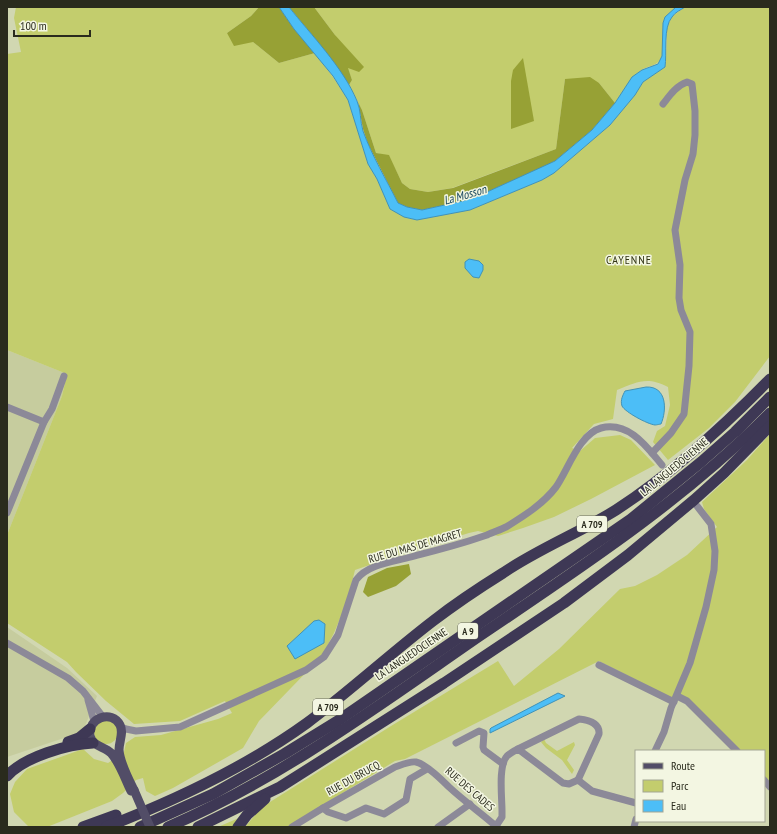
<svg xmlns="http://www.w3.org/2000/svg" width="777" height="834" font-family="'PT Sans Narrow',sans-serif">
  <rect width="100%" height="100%" fill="#d1d7b1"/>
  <g fill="#c6cc9e">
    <path d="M7 350 67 374 62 396 7 535Z"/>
    <path d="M7 627 67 668 97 696 85 726 79 733 7 757Z"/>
  </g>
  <g fill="#c3cd6d">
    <path d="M16 7H259L251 16 227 33 253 42 279 63 315 53 333 77 348 100 368 164 377 179 390 209 408 218 416 220 470 210 542 180 554 173 610 125 635 95 643 82 665 67 666 59 667 27 671 17 685 7H770V356L735 402 709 428 668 460 653 442 657 431 665 426 670 405 668 387C647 376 637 382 617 390L613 419 594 424 572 448 580 451 595 438 620 435 631 440 655 465 591 499 554 517 523 528 498 536 478 531 469 533 407 552 355 570 347 602 334 633 322 656 259 721 243 748 173 788 155 796 146 791 143 778 136 780 123 793 112 801 47 827H29L14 812 10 794 15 782 27 769 83 749 94 759 108 763 124 752 126 743 135 737 161 735 218 719 232 713 225 701 180 721 134 724 106 701 76 672 67 662 7 623V535L62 396 67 374 7 350V54L21 52 14 18Z"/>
    <path d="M314 7H676L665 17 663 23 662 56C658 67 648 65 640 71 629 79 623 92 615 103L599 83 565 79 556 149 452 188 428 192 410 189 402 183 389 156 376 153 362 110 349 85 352 80 335 35Z"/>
    <path d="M770 434V784L764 777V751H740L686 698H672L599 661 405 759 395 761 287 827H245L262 807 391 726 498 661 514 686 559 649 620 589 635 586 657 575 687 555 717 527 704 509 702 502 747 460Z"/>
    <circle cx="106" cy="732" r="12"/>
    <path d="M544 739 546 743 557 751 574 742 575 745 567 760 574 770 572 774 562 760 546 748 541 742Z"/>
    <path d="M241 817 234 827H218Z"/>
  </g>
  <g fill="#97a135">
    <path d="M259 7H279L294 29 315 53 279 63 253 42 234 46 227 33 251 16Z"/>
    <path d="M289 7H314L335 35 364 67 359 72 348 68 352 80 349 85 317 41Z"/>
    <path d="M523 58 534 121 511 129V81L513 70Z"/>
    <path d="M590 77 599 83 615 103 592 130 555 161 539 169 487 192 463 201 422 210 407 207 398 203 368 144 363 129 358 102 362 110 376 153 389 155 402 183 410 189 428 192 453 188 556 149 565 79Z"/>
    <path d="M409 564 411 574 396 586 368 597 363 592 368 577 387 568Z"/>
  </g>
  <g fill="#4cbef7" stroke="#4292b6">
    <path d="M279 7H289C311 35 343 67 357 101 361 110 360 121 363 131 372 156 386 179 398 203L407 207 422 210 463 201 487 192 555 161 592 130 615 103 632 77 642 70 658 64 662 56 663 23 665 17 676 7H685C681 10 675 12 672 17 663 27 667 54 665 67L643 82 635 95 610 125 554 173 542 180 470 210 417 220 404 217 390 209 377 179 368 164 348 100 333 76 294 29Z"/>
    <path d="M469 259 479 261 483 265V270L479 278 473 277 465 268V262Z"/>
    <path d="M646 387C667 386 667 410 661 424 661 424 656 425 655 425 647 424 625 412 622 406 620 400 623 395 625 391Z"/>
    <path d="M319 620 325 624 324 643 295 659 287 646 314 621Z"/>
    <path d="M558 693 565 696 490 733V729L491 728Z"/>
  </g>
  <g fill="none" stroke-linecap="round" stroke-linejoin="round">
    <g stroke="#8c8998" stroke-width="7">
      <path d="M7 407 44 422"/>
      <path d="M652 453 671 433 684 414 689 366 690 332 681 310 679 298 680 265 675 230 685 180 693 154 695 135V111L692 84 687 82C676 86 670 95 663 104"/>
      <path d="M7 513 44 422 52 409 64 376"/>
      <path d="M7 643 68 678 83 691 103 717"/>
      <path d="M599 665 674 702"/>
      <path d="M677 696 687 701 737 751"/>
      <path d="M88 700 94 721"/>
      <path d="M121 727 126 729 136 731 180 727 306 670 324 657 338 635 356 580C368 564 393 562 411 557 437 550 462 544 487 535 493 532 500 530 506 527 524 516 543 504 556 487 568 470 579 434 601 428 629 421 647 447 662 465"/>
      <path d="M456 743 479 731 484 733 483 747 484 750 503 764"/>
      <path d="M518 749 579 719C588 720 600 723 599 734L578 780"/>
      <path d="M655 751 664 732 671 708 690 663 706 607 714 570 715 551 711 524 697 506"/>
      <path d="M764 780 770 787"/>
      <path d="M323 808 328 812 346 818 366 808 384 814 406 800 410 779 427 769"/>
      <path d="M496 826 502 817V811C502 797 498 766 507 756 510 753 514 751 518 749L563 783 569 784 578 780 592 791 636 803"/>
      <path d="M292 827 323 808 395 767C401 765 410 761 416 762 426 764 442 780 449 787 464 801 481 813 497 827"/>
      <path d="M438 827 470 804"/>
      <path d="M634 827 636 819"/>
    </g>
    <path stroke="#524d67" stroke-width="9" d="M131 791C125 779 120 763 111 753 104 746 93 747 90 736 87 718 112 709 120 725 124 733 119 741 119 750 120 763 128 778 134 790"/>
    <g stroke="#3e3855" stroke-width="11">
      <path d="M68 742 79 738 90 729"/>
      <path d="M7 776C24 757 68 744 93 743"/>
      <path d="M83 827 116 815"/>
      <path d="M106 827C176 800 246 767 307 723 350 691 390 654 433 621 455 604 479 588 503 573 538 549 579 533 616 510 673 473 723 427 770 379"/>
      <path d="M140 827 213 794 284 754 336 722 631 519 701 462 735 432 770 397"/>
      <path d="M168 827C280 779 378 706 478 637 580 568 683 501 770 413"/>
      <path d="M198 827 280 787 444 683 564 603 628 555 694 500 724 473 770 426"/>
      <path d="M238 827 247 815 265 799"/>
    </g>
    <path stroke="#524d67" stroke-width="9" d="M134 790 150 827"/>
  </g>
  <g text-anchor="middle" stroke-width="3" stroke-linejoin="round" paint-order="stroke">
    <g fill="#f3f6e2" stroke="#666858" stroke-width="1">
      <rect x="577" y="516" width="30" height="16" rx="3"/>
      <rect x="458" y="623" width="20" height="16" rx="3"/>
      <rect x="313" y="699" width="30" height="16" rx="3"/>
    </g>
    <g font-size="10" font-weight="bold" fill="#2a2b1d">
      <text x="592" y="528">A 709</text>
      <text x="468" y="635">A 9</text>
      <text x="328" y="711">A 709</text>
    </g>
    <g font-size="11" fill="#2a2b1d" stroke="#f3f6e2">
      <text transform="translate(674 467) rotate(-40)" y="4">LA LANGUEDOCIENNE</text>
      <text transform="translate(415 546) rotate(-16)" y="4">RUE DU MAS DE MAGRET</text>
      <text transform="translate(411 654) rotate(-34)" y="4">LA LANGUEDOCIENNE</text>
      <text transform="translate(353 778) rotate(-29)" y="4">RUE DU BRUCQ</text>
      <text transform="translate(470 789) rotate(41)" y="4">RUE DES CADES</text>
    </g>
    <g font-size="12" font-style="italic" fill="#15445b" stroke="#f3f6e2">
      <text transform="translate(465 195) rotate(-16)" y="4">La Mosson</text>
    </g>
    <g font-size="12" letter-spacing="1" fill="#313414" stroke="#f3f6e2">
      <text x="629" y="264">CAYENNE</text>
    </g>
  </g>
  <rect width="777" height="834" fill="none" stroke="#2a2b1d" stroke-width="16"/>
  <rect x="635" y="750" width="130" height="72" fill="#f3f6e2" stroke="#a3a593"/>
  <rect x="643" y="763" width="20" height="6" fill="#524d67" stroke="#a3a593"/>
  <text x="671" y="770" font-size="12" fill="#2a2b1d">Route</text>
  <rect x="643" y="780" width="20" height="12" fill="#c3cd6d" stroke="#a3a593"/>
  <text x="671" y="790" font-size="12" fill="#2a2b1d">Parc</text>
  <rect x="643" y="800" width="20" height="12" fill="#4cbef7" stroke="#a3a593"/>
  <text x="671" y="810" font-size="12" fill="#2a2b1d">Eau</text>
  <path d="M14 30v6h76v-6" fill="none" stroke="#2a2b1d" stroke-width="2"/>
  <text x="20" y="30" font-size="12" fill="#2a2b1d" stroke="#f3f6e2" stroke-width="3" paint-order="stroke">100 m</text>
</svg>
